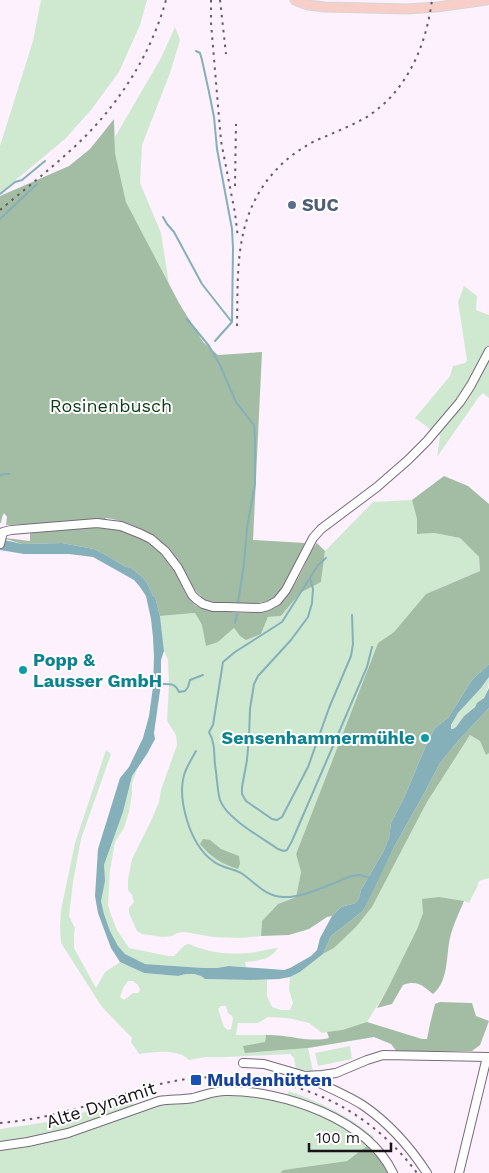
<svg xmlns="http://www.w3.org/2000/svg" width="489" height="1173" font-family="'Work Sans',sans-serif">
  <rect width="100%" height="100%" fill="#fcf1fd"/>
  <g fill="#cfe9d1" fill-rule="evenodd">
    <path d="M41 0H147L140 25 119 72 91 110 65 139 0 193V146L33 41Z"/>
    <path d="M175 27 180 40 170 73 142 145 140 183 161 233 169 284 126 202 115 153V137L161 58Z"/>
    <path d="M464 286 477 296 476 310 489 315V398L483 393 478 398 437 457 440 436 415 418 450 376 453 366 465 363 467 360 458 302Z"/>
    <path d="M412 500 417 519V534L434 533 460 538 479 557 480 571 426 594 394 632 378 643 296 854 301 872 296 897 278 904 262 921 261 936 240 938 213 937 185 932 177 933 172 936 163 937 142 934 137 931 129 913V908L134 902 132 895 128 890V879L132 859 151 821 159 802 161 790 177 745 176 735 167 721 169 684 168 660 164 651 160 616 195 613 202 625 218 642 234 628 240 636 261 634 268 617 281 616 300 593 321 582 325 551 373 502Z"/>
    <path d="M489 677C489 699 480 701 465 715 460 719 458 726 453 729H451C453 714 470 701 479 690 483 686 486 681 489 677Z"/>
    <path d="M470 735 480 741 486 754 489 753V878L479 881 477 887 469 903 464 901 423 913 417 929 387 990 367 1022 342 1030 322 1033 309 1023 288 1018 268 1017 258 1023H238L236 1035H266L265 1042 245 1053 308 1048 313 1071 296 1070 294 1058 290 1054 227 1057H205L189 1060C177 1048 155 1052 139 1054L131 1042 132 1038 102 1007 61 943 60 925 61 910 75 843 106 750 111 754 81 839 73 882 69 916 75 928 74 934V948L96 988 105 972 120 962 144 973 178 976 186 974H194L201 976 205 979 251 980H267V996L272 1007 281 1010H290L293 1003 289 990 290 977 300 972 323 954 334 948 356 927 372 907 427 802ZM128 981H133L138 985 140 990 138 993H133L124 1000 120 997 123 988ZM221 1006H226L228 1013 232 1016 233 1019 231 1029 228 1030 224 1027 218 1009Z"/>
    <path d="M138 767 132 783V794L129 812 124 828 115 842 110 870 108 905 111 915 117 930 129 948 168 956H174L185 945 189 944C207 952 227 955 247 953 257 953 267 949 278 948 269 961 259 960 245 962L246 967 229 966 217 968H203L145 964 125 954 118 946 110 931 104 914 101 901 104 865 123 812 132 776Z"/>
    <path d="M350 1046 352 1059 318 1066 315 1053Z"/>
    <path d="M212 1090 286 1097 289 1091C320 1102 349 1116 374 1137L368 1145 347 1161 283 1170 280 1173H0V1129L54 1121 132 1098 134 1106 180 1096Z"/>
  </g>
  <g fill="#a2bda3">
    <path d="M114 119 115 153 126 202 179 303 203 342 218 355 262 352 253 540 305 543C296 560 284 598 265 602 256 604 246 603 237 603 224 603 212 603 200 598L201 596C192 589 190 579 184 570 167 541 140 523 106 518L105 520H97L30 526 28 524 6 525 7 517 4 513 2 517 1 523H0V196L69 166 90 149Z"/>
    <path d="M444 476 468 486 489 504V664L472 680 448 718 435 728 427 743 404 798 391 823 389 838 383 852 361 890 359 898 356 903 341 907 332 916 327 917 309 929 289 935 261 936 262 921 278 904 296 897 301 872 296 854 378 643 394 632 426 594 480 571 479 557 460 538 434 533 417 534V519L412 500Z"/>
    <path d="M97 527C132 530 161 543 177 576 183 586 185 597 195 605 207 613 251 614 266 611 272 610 278 606 282 602 289 595 302 572 306 562 309 555 312 549 317 543L325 551 321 582 300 593 281 616 268 617 261 634 246 640 240 636 234 628 218 642 206 646 202 625 195 613 160 616 155 597 153 596 147 583 142 577 131 568 124 566 106 555 94 549 62 543 22 544 6 539V538L30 541V534L31 533Z"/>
    <path d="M489 708V753L486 755 480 741 470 735 427 802 372 907 356 927 334 948 323 954 331 936 363 911 373 888 394 847 426 790 440 763 458 741Z"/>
    <path d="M203 839 210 840 221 849 239 856 240 864 238 869C221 864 211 857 200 844Z"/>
    <path d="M439 897 464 901C459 913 453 925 450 938 446 955 449 981 433 994 422 985 417 980 403 985L392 1004 377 1008 387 990 417 929 423 913 422 899Z"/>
    <path d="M440 1002 472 1003 476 1016 489 1021 480 1045 472 1051 397 1052 391 1044 374 1037 308 1048 245 1053 243 1046 265 1042 266 1035C288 1034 308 1043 329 1038L327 1032 342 1030 367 1022 422 1039H427L430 1024 435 1004Z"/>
    <path d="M368 1145 385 1162 389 1173H280L283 1170 347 1161Z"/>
  </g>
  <path fill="#85afb9" d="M0 539 22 544 62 543 94 549 106 555 124 566 131 568 142 577 147 583 153 596 155 597 160 616 164 651 161 660V684L154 733 155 739 147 754 132 776 123 812 104 865 105 881 101 901 104 914 110 931 118 946 125 954 145 964 203 968H217L229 966 284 970 290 968 311 956 317 950 320 938 332 916 341 907 356 903 359 898 361 890 383 852 389 838 391 823 404 798 427 743 435 728 448 718 472 680 489 664V677L481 688 458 713 451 725V729H453L456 727 464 716 475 707 477 703 484 698 489 688V708L458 741 440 763 426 790 394 847 363 911 331 936 323 954 300 972 290 977 279 979 251 980 205 979 201 976 194 974H186L178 976 144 973 120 962 111 948 98 913 95 896 98 849 120 778 129 767 143 738 149 716 153 687 154 657 153 637 151 619 146 596 140 587 134 580 93 557 69 554H24L0 550Z"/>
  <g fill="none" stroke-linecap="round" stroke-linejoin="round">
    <g stroke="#85afb9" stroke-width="2">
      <path d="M196 51 200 53 202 60 209 92 214 117 217 149 232 229 233 248 232 322 215 341"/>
      <path d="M0 194 15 182 22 180 45 161"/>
      <path d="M163 217 167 224 174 232 202 284 231 321"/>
      <path d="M0 219 37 184"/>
      <path d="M187 319 209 346 220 365 236 402 254 425 255 439V484L247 528 244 564 238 603"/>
      <path d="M7 474H9"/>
      <path d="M0 475 5 474"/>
      <path d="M326 558 318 565 282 622 235 652 223 662 213 725 209 732C215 742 214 754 215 765 217 776 217 789 220 800 227 819 261 837 278 849L284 851 287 850 292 841 367 667 372 647"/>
      <path d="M310 578 313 589 312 603 308 617 291 640 258 676 254 684 250 709 249 737 247 760 242 787V794L246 801 272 819 277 820 282 817 308 767 329 708 351 656 353 644 352 615"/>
      <path d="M235 623 237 614"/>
      <path d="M161 684C170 684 175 683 179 692L185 691 188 687 190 680 203 675"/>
      <path d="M196 751C192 758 188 765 185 772 176 798 190 845 213 861 221 868 232 868 241 873 254 881 265 897 283 897 300 898 321 888 337 882 343 879 352 875 359 875 362 875 366 877 370 878"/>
    </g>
    <defs>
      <g id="minor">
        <path d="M0 544 3 532 11 530 97 523 121 526 141 534 151 539 165 551 178 568 192 595 196 599 203 604 213 607H226L260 608 268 606 277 601 286 590 313 538 321 529 377 487 408 460 427 441 460 402 471 385 489 351"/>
        <path d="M243 1063 264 1064 305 1076 322 1075 336 1073 367 1060 383 1055 489 1057"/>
        <path d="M306 1076C325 1087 346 1094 364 1106 390 1124 410 1147 427 1173"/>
        <path d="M0 1146 28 1142 68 1133 159 1101C170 1099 182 1100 193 1098 205 1095 214 1091 226 1091 283 1090 367 1119 393 1173"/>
        <path d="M459 1173 487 1057"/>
      </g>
      <path id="major" d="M295 0 308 5 325 7 407 9 437 7 486 0"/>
    </defs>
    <use href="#minor" stroke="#78697a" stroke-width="10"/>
    <use href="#major" stroke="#d6d5d6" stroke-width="11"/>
    <use href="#minor" stroke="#fff" stroke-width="8"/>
    <use href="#major" stroke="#f8cfc8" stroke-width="9"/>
    <g stroke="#635c64" stroke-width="2" stroke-dasharray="2.5 5" stroke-linecap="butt">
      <path d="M211 0V23L221 141 235 213 238 238"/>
      <path d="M220 0 226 54"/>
      <path d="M235 186 236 124"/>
      <path d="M0 210C24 190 48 171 71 150 115 110 150 58 166 0"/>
      <path d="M237 326C238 284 235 239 255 200 268 174 290 153 317 140 333 133 349 127 365 118 372 114 379 108 386 102 414 74 427 38 432 0"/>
      <path d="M0 1123C23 1121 45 1117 67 1111 100 1103 132 1090 165 1083 182 1079 200 1077 218 1077 299 1076 368 1108 417 1173"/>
    </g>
  </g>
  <circle fill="#5c6f8a" stroke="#fff" stroke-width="2" cx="292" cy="205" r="5"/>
  <g fill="#0f9aa8" stroke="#fff" stroke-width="2">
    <circle cx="23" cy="670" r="5"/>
    <circle cx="425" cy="738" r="5"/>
  </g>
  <rect fill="#1a4fb4" stroke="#fff" stroke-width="2" x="190" y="1074" width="12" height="12" rx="2.5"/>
  <g text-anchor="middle" stroke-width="4" stroke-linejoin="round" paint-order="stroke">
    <g font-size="18" font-weight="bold" fill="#4e5e75" stroke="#fff" text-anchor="start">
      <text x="302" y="211">SUC</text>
    </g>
    <g font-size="18" fill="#0f3b17" stroke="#fff">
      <text x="111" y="412">Rosinenbusch</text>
    </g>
    <g font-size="18" font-weight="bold" fill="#0d838f" stroke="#fff" text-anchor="start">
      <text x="33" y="666">Popp &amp;<tspan x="33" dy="21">Lausser GmbH</tspan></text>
      <text x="415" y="744" text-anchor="end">Sensenhammermühle</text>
    </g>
    <g font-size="18" font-weight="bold" fill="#164399" stroke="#fff" text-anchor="start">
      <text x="207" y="1086">Muldenhütten</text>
    </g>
    <g font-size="18" fill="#19131a" stroke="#fff">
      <text transform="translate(101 1105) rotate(-18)" y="6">Alte Dynamit</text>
    </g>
  </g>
  <path d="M309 1143v8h82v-8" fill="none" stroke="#19131a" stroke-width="2.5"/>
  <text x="316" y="1143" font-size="15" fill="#19131a" stroke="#ffffff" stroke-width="4" paint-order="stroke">100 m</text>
</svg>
